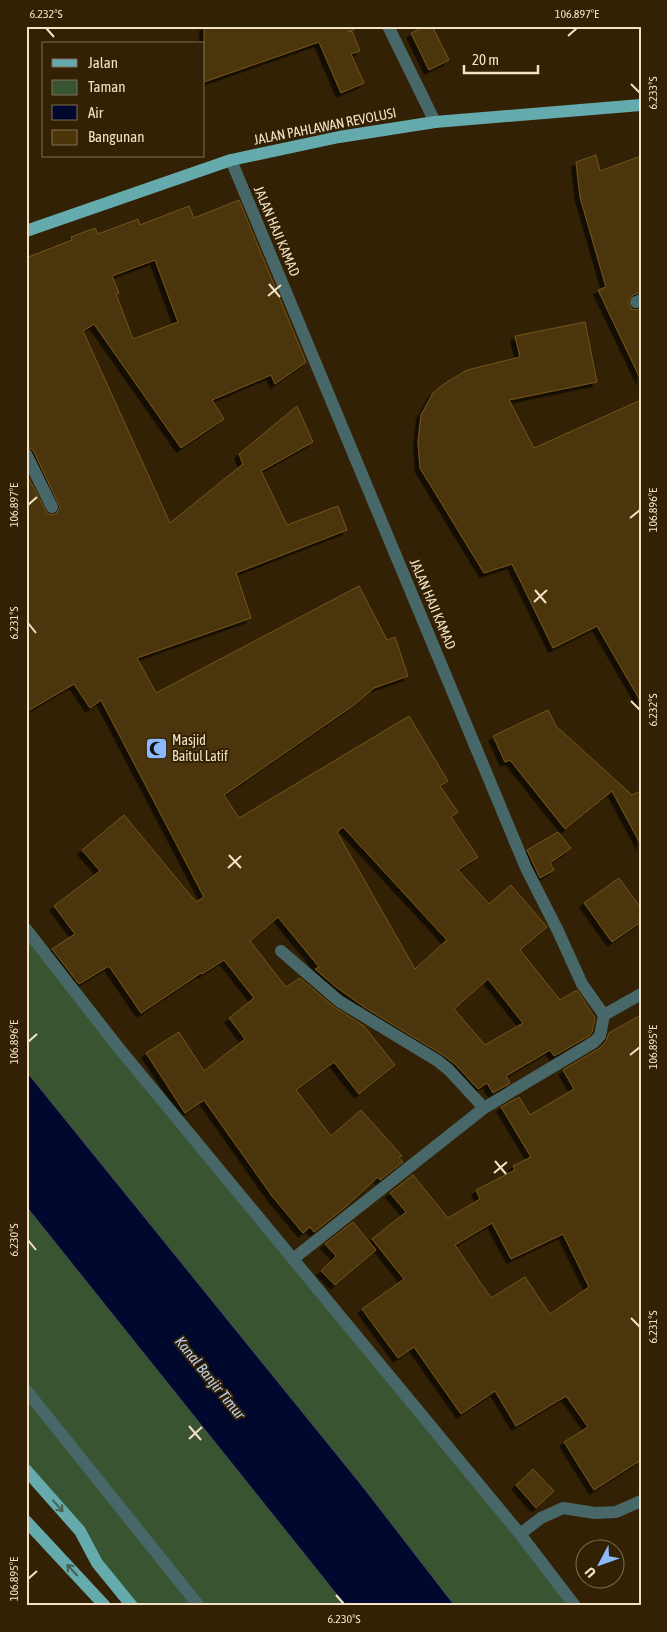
<svg xmlns="http://www.w3.org/2000/svg" width="667" height="1632" font-family="'Asap Condensed',sans-serif">
  <defs>
    <filter id="shadow"><feDropShadow dx="-4.5" dy="4.5" stdDeviation="0" flood-color="#0009"/></filter>
  </defs>
  <rect width="100%" height="100%" fill="#322104"/>
  <path fill="#395431" d="M26 930 571 1606H132L26 1470Z"/>
  <path fill="#00092d" stroke="#494a5b" d="M26 1071 363 1487 455 1606H346L26 1206Z"/>
  <g fill="#4b3407" stroke="#74551d" fill-rule="evenodd" filter="url(#shadow)">
    <path d="M204 26H355V29L348 32 352 31 360 51 351 54 364 83 341 93 319 42 204 82Z"/>
    <path d="M426 26H432L449 60 429 70 411 33Z"/>
    <path d="M596 155 600 171 641 156V292L633 295 628 301 631 309 635 310 641 309V380L598 290 606 287 580 197 576 162Z"/>
    <path d="M239 200 306 362 275 384 271 375 212 400 224 419 181 448 94 324 83 331 170 523 243 464 239 454 297 406 313 442 261 471 287 525 338 506 347 530 236 573 251 618 137 658 156 693 359 586 387 640 395 637 408 676 374 688 354 705 224 795 239 818 409 716 448 781 440 786 458 812 451 817 478 857 458 870 489 904 511 885 547 927 520 950 560 1000 577 990 595 1018 592 1032 589 1036 554 1056 550 1050 506 1076 510 1083 493 1093 487 1083 478 1089 455 1064 443 1055 364 1007 336 987 315 969 319 967 278 917 250 941 286 987 300 978 334 1007 364 1026 395 1065 359 1094 334 1062 296 1090 331 1136 361 1110 402 1156 399 1158 403 1162 380 1180 378 1177 342 1210 314 1232 310 1227 303 1233 272 1196 204 1100 185 1113 146 1053 179 1032 204 1071 245 1039 229 1018 254 998 224 960 202 974 201 973 141 1013 109 966 79 984 52 949 75 934 54 906 100 871 82 850 124 815 196 902 204 897 101 700 90 708 74 684 26 712V473L47 513 51 515 56 514 60 507 33 450 26 446V258L72 240 71 237 95 228 98 234 138 219 140 225 189 206 194 218ZM155 260 178 322 133 339 116 294 119 293 112 276ZM343 827 447 940 415 969 337 832ZM488 979 523 1023 485 1045 454 1009Z"/>
    <path d="M585 322 597 382 509 400 534 448 641 400V702L597 626 553 648 512 564 484 573 420 468 418 442 421 415 433 393 444 384 467 370 520 357 515 336Z"/>
    <path d="M548 710 556 726 632 795 641 791V845L612 791 565 829 510 760 505 762 493 736Z"/>
    <path d="M558 832 571 848 550 863 554 870 540 878 527 850Z"/>
    <path d="M619 878 641 908V922L612 942 584 903Z"/>
    <path d="M641 1015V1460L594 1490 564 1442 588 1427 566 1396 516 1426 495 1391 461 1414 414 1347 398 1358 362 1309 404 1279 372 1239 406 1212 390 1193 413 1175 448 1218 480 1199 476 1190 515 1170 513 1166 531 1157 501 1107 519 1097 530 1115 574 1089 563 1070 600 1048 606 1041 609 1033ZM492 1223 511 1259 563 1234 589 1287 550 1314 525 1277 491 1298 455 1245Z"/>
    <path d="M353 1222 376 1250 335 1285 321 1271 336 1256 325 1244Z"/>
    <path d="M533 1469 554 1491 536 1508 516 1485Z"/>
  </g>
  <g fill="none" stroke-linecap="round" stroke-linejoin="round">
    <g stroke="#476768" stroke-width="12">
      <path d="M388 26 435 122"/>
      <path d="M231 160 526 868 558 931 582 984 604 1015 641 994"/>
      <path d="M636 302 641 300"/>
      <path d="M26 454 52 507"/>
      <path d="M26 929 118 1047 520 1534 575 1606"/>
      <path d="M281 951 339 1001 438 1061 449 1070 484 1108"/>
      <path d="M293 1259 484 1108 594 1042 600 1036 604 1015"/>
      <path d="M26 1390 199 1606"/>
      <path d="M520 1534 541 1518 563 1508 595 1513 616 1512 641 1501"/>
    </g>
    <g stroke="#65aaac" stroke-width="12">
      <path d="M26 231 231 160 339 137 435 122 641 105"/>
      <path d="M26 1470 80 1531 97 1563 132 1606"/>
      <path d="M26 1521 105 1606"/>
    </g>
  </g>
  <defs><path id="oneway-shaft" d="M-6 0H5M1.5-3L5.5 0L1.5 3" fill="none" stroke-width="1.6" stroke-linecap="round" stroke-linejoin="round" transform="scale(1.25)"/></defs>
  <g stroke="#495f50">
    <use href="#oneway-shaft" transform="translate(58 1506) rotate(49)"/>
    <use href="#oneway-shaft" transform="translate(72 1570) rotate(-133)"/>
  </g>
  <path fill="none" stroke="#f4e2c7" stroke-width="2" d="M46 28 54 37M568 36 577 28M631 84 640 93M269 284 280 297M268 296 281 285M28 505 37 497M630 518 640 510M535 590 546 603M534 602 547 590M28 623 36 633M631 701 640 710M229 855 241 868M228 868 241 856M28 1042 37 1034M630 1055 640 1047M495 1161 506 1174M494 1173 507 1162M28 1240 36 1250M631 1318 640 1327M189 1426 201 1440M189 1439 202 1427M28 1579 37 1571M336 1595 344 1604"/>
  <defs>
    <symbol id="mosque-square" viewBox="-11 -11 22 22"><rect x="-9" y="-9" width="18" height="18" rx="4" fill="#8cb9fc" stroke="#322104"/><path d="M3.5-4.9A6 6 0 1 0 3.5 4.9A5 5 0 1 1 3.5-4.9Z" fill="#111"/></symbol>
  </defs>
  <g fill-rule="evenodd">
    <use href="#mosque-square" x="144" y="736" width="25" height="25"/>
  </g>
  <g text-anchor="middle" stroke-width="4" stroke-linejoin="round" paint-order="stroke">
    <g font-size="14" fill="#f4e2c7" stroke="#322104">
      <text transform="translate(325 126) rotate(-11)" y="5">JALAN PAHLAWAN REVOLUSI</text>
      <text transform="translate(277 231) rotate(67)" y="5">JALAN HAJI KAMAD</text>
      <text transform="translate(433 604) rotate(67)" y="5">JALAN HAJI KAMAD</text>
    </g>
    <g font-size="14" fill="#f4e2c7" stroke="#322104" text-anchor="start">
      <text x="172" y="745">Masjid<tspan x="172" dy="16">Baitul Latif</tspan></text>
    </g>
    <g font-size="15" font-style="italic" fill="#bcd2f2" stroke="#322104">
      <text transform="translate(210 1378) rotate(51)" y="5">Kanal Banjir Timur</text>
    </g>
  </g>
  <rect width="667" height="1632" fill="none" stroke="#322104" stroke-width="55"/>
  <rect x="42" y="42" width="162" height="115" fill="#322104" stroke="#806e52"/>
  <rect x="52" y="59" width="25" height="8" fill="#65aaac" stroke="#806e52"/>
  <text x="88" y="68" font-size="15" fill="#f4e2c7">Jalan</text>
  <rect x="52" y="80" width="25" height="15" fill="#395431" stroke="#806e52"/>
  <text x="88" y="92" font-size="15" fill="#f4e2c7">Taman</text>
  <rect x="52" y="105" width="25" height="15" fill="#00092d" stroke="#806e52"/>
  <text x="88" y="118" font-size="15" fill="#f4e2c7">Air</text>
  <rect x="52" y="130" width="25" height="15" fill="#4b3407" stroke="#806e52"/>
  <text x="88" y="142" font-size="15" fill="#f4e2c7">Bangunan</text>
  <g transform="translate(600 1564) rotate(229)"><circle r="24" fill="#322104" stroke="#806e52"/>
  <path d="M0-4L9 19L0 12L-9 19Z" fill="#8cb9fc"/>
  <text y="-8" font-size="14" font-weight="bold" text-anchor="middle" fill="#f4e2c7">U</text>
  </g>
  <path d="M464 65v8h74v-8" fill="none" stroke="#f4e2c7" stroke-width="2.5"/>
  <text x="472" y="65" font-size="15" fill="#f4e2c7" stroke="#322104" stroke-width="4" paint-order="stroke">20 m</text>
  <rect x="28" y="28" width="612" height="1576" fill="none" stroke="#f4e2c7" stroke-width="2"/>
  <g font-size="12" text-anchor="middle" fill="#f4e2c7">
    <text x="46" y="18">6.232°S</text>
    <text x="577" y="18">106.897°E</text>
    <text transform="translate(653 93) rotate(-90)" y="4">6.233°S</text>
    <text transform="translate(14 505) rotate(-90)" y="4">106.897°E</text>
    <text transform="translate(653 510) rotate(-90)" y="4">106.896°E</text>
    <text transform="translate(14 623) rotate(-90)" y="4">6.231°S</text>
    <text transform="translate(653 710) rotate(-90)" y="4">6.232°S</text>
    <text transform="translate(14 1042) rotate(-90)" y="4">106.896°E</text>
    <text transform="translate(653 1047) rotate(-90)" y="4">106.895°E</text>
    <text transform="translate(14 1240) rotate(-90)" y="4">6.230°S</text>
    <text transform="translate(653 1327) rotate(-90)" y="4">6.231°S</text>
    <text transform="translate(14 1579) rotate(-90)" y="4">106.895°E</text>
    <text x="344" y="1623">6.230°S</text>
  </g>
</svg>
